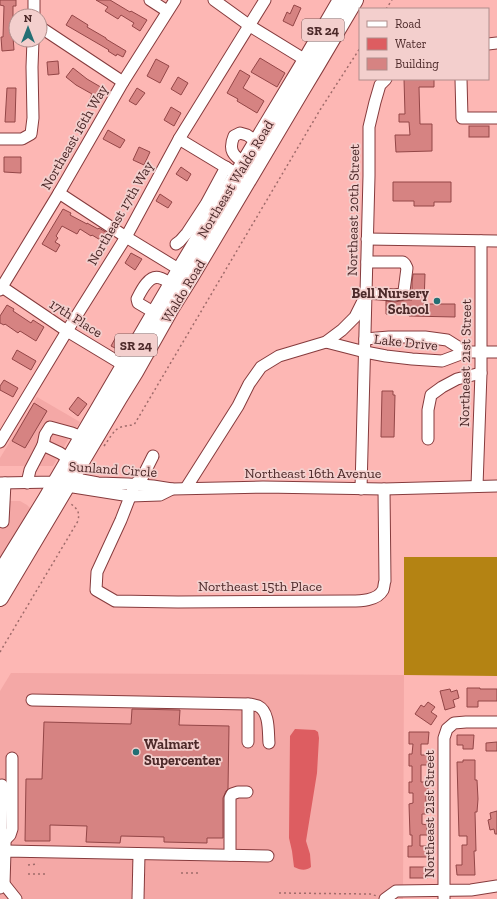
<svg xmlns="http://www.w3.org/2000/svg" width="497" height="899" font-family="'Zilla Slab',serif">
  <rect width="100%" height="100%" fill="#fdb7b4"/>
  <g fill="#f4a8a6">
    <path d="M37 397 80 422 70 436 53 466H0V458Z"/>
    <path d="M0 501H20L27 505 31 509 0 561Z"/>
    <path d="M11 673 404 675 403 899H0V691Z"/>
  </g>
  <path fill="#b48313" d="M404 557H497V676L404 675Z"/>
  <path fill="#dd5d61" d="M295 729 315 730 318 732 319 738 317 773 306 841 310 854 311 867C306 871 300 870 294 867L292 851 289 838 290 736Z"/>
  <g fill="#d68382" stroke="#934647">
    <path d="M0 0H16V6H13V37L14 50 2 51 1 37H3L4 6 0 5Z"/>
    <path d="M96 0H110L130 12 131 11 147 20 140 31 132 26 134 23 121 15 118 19 105 11 108 7Z"/>
    <path d="M294 5 301 8 293 26 283 21 287 12 290 14Z"/>
    <path d="M72 15 88 25 87 27 106 38V39L126 51 123 57 117 54 116 56 108 51 109 50 66 25Z"/>
    <path d="M260 58 285 73 277 87 251 72Z"/>
    <path d="M156 59 169 66 160 83 147 76Z"/>
    <path d="M58 61 59 74 48 75 47 62Z"/>
    <path d="M73 68 87 79 104 89 96 102 90 99 92 94 76 85 66 77Z"/>
    <path d="M240 70 250 76 243 88 264 101 257 113 237 101 238 99 227 93Z"/>
    <path d="M178 77 188 83 181 95 171 89Z"/>
    <path d="M404 79H434V87H419L420 124H432V151L396 152 395 135H410L409 122H399V114H405Z"/>
    <path d="M7 88H16L15 122H5Z"/>
    <path d="M137 88 145 93 136 105 129 101Z"/>
    <path d="M171 107 181 113 174 126 164 120Z"/>
    <rect x="469" y="126" width="20" height="11"/>
    <path d="M108 130 125 140 120 148 103 139Z"/>
    <path d="M139 147 150 152 144 165 133 160Z"/>
    <path d="M4 157H21V173L4 172Z"/>
    <path d="M181 167 191 174 187 181 176 174Z"/>
    <path d="M393 182H451V202H434V206H414V201H393Z"/>
    <path d="M160 194 172 202 168 208 156 201Z"/>
    <path d="M63 209 71 213 70 215 87 224V223L98 229 99 228 112 236 107 244 92 235 91 236 80 229 77 234 62 226 56 236 58 238 55 242 60 245 56 252 42 244Z"/>
    <path d="M131 253 142 259 135 270 125 263Z"/>
    <path d="M413 274H425L424 304H455V317L409 316V314H386V301L395 302 405 300H412V282Z"/>
    <path d="M7 305 14 309 13 311 31 323 33 320 44 327 36 341 20 331 18 333 5 324 4 325 0 323V316Z"/>
    <path d="M117 335 128 340 123 349 121 347 119 350 111 346Z"/>
    <path d="M17 350 36 361 31 370 12 359Z"/>
    <path d="M4 380 18 388 13 397 0 390V386Z"/>
    <path d="M382 391H393V395H395L394 437H381Z"/>
    <path d="M78 397 87 404 78 416 69 409Z"/>
    <path d="M34 403 47 411 25 448 12 441Z"/>
    <path d="M467 688H480V689H497V701H478V707H467Z"/>
    <path d="M450 689 451 692 457 690 459 698 453 700 455 707 445 710 440 691Z"/>
    <path d="M428 702 435 707 431 712 437 716 431 725 415 714 421 705 424 707Z"/>
    <path d="M132 709 180 710 179 725 229 726 228 789 226 791 223 798V838H207V843L164 842V837L121 836 120 843 86 842 87 826 50 825V841H25L26 779H42L44 722 131 724Z"/>
    <path d="M409 732H429L428 744H421V755H428V765H421V782H428V793H426V814H422V824L427 825V835H420V846H427V857H408V846H412V835H410L409 804 413 803V793H409V782H412V766H409V754H412L413 744H409Z"/>
    <path d="M457 735H474L473 749H463V745H457Z"/>
    <path d="M497 742V751H486V743Z"/>
    <path d="M463 760H475V780H477L478 799 477 812H475L476 851H474L475 875H457L456 865H462V845H467V836H459L457 762H463Z"/>
    <path d="M497 811V834H495L494 829 490 830 488 820 491 819 490 813Z"/>
    <rect x="410" y="867" width="17" height="11"/>
  </g>
  <g fill="none" stroke-linecap="round" stroke-linejoin="round">
    <defs>
      <g id="minor">
        <path d="M34 0V16"/>
        <path d="M150 0 167 11"/>
        <path d="M214 0 250 26 312 64"/>
        <path d="M40 27 123 82"/>
        <path d="M488 44 497 43"/>
        <path d="M461 79 462 118H497"/>
        <path d="M0 139H22L31 134 33 118 32 67 33 40"/>
        <path d="M179 139 232 171"/>
        <path d="M245 163C233 156 228 150 234 136L240 133 247 135 257 142"/>
        <path d="M59 193 126 237 185 273"/>
        <path d="M367 239 497 241"/>
        <path d="M176 244 180 241 187 233 206 204 226 167"/>
        <path d="M2 287 67 331 130 369"/>
        <path d="M0 290 59 193 123 82 175 0"/>
        <path d="M366 293 394 295 402 294 404 291 407 268 405 264 403 262H367"/>
        <path d="M155 313 138 303 137 299C141 291 149 274 160 278 164 279 168 282 172 284"/>
        <path d="M365 339 389 337H425L447 340 466 352H497"/>
        <path d="M326 342 365 352 386 356 412 359 442 361 466 352"/>
        <path d="M428 439V410L431 395 442 387 457 379 481 373"/>
        <path d="M0 442 67 331 126 237 179 139 265 0"/>
        <path d="M43 445 45 435 50 427 72 433 82 437"/>
        <path d="M0 483 55 482 71 478 98 483 128 484 153 486 172 489"/>
        <path d="M27 483 30 470 43 445 60 453 69 459"/>
        <path d="M62 484 67 486 130 496 160 495 172 489 263 487 384 489 497 486"/>
        <path d="M135 484 121 520 97 572 96 590 115 601 178 602 350 601C360 601 377 601 383 590 384 588 384 583 385 581L384 489"/>
        <path d="M135 484 142 478 153 456"/>
        <path d="M477 486 481 373V241"/>
        <path d="M186 488 238 406 249 384 261 367 279 356 326 342 342 330 355 317 365 297"/>
        <path d="M361 489 369 176V127L375 102 380 85 386 79"/>
        <path d="M3 522 5 483"/>
        <path d="M32 700 248 704C251 704 255 705 258 706 270 712 268 732 269 743"/>
        <path d="M248 742V704"/>
        <path d="M2 785 1 835 5 840V847"/>
        <path d="M5 840 10 835 12 829V758"/>
        <path d="M230 855V798L232 794 238 792H247"/>
        <path d="M4 884 16 899"/>
        <path d="M0 888 4 884 5 851 268 856"/>
        <path d="M138 899 139 854"/>
        <path d="M385 899 396 891 471 890 497 886"/>
        <path d="M444 899V738L447 729 454 723 466 722H497"/>
      </g>
      <g id="highway">
        <path d="M0 574 45 501 180 270 306 60 341 0"/>
        <path d="M0 598 119 398 135 372 171 308 191 276 301 91 316 66 355 0"/>
      </g>
    </defs>
    <use href="#minor" stroke="#863b3d" stroke-width="13"/>
    <use href="#highway" stroke="#863b3d" stroke-width="18"/>
    <g stroke="#9f6b6a" stroke-width="1.5" stroke-dasharray="2 3" stroke-linecap="butt">
      <path d="M386 9 392 0"/>
      <path d="M104 446C115 431 114 426 134 425L320 110 360 48"/>
      <path d="M0 652 78 521C80 511 77 509 70 503"/>
      <path d="M28 865 38 864"/>
      <path d="M181 873H201"/>
      <path d="M28 874H48"/>
      <path d="M279 893 370 894 377 896"/>
    </g>
    <use href="#minor" stroke="#fff" stroke-width="11"/>
    <use href="#highway" stroke="#fff" stroke-width="16"/>
  </g>
  <g fill="#246f74" stroke="#f3cfcd" stroke-width="1.5">
    <circle cx="437" cy="301" r="4"/>
    <circle cx="136" cy="752" r="4"/>
  </g>
  <g text-anchor="middle" stroke-width="3.5" stroke-linejoin="round" paint-order="stroke">
    <g fill="#f3cfcd" stroke="#7e5b5a" stroke-width="1">
      <rect x="302" y="19" width="42" height="22" rx="3"/>
      <rect x="115" y="334" width="42" height="22" rx="3"/>
    </g>
    <g font-size="13" font-weight="bold" fill="#4c2929">
      <text x="323" y="35">SR 24</text>
      <text x="136" y="350">SR 24</text>
    </g>
    <g font-size="14" fill="#4c2929" stroke="#f3cfcd">
      <text transform="translate(74 137) rotate(-60)" y="5">Northeast 16th Way</text>
      <text transform="translate(235 179) rotate(-59)" y="5">Northeast Waldo Road</text>
      <text transform="translate(353 210) rotate(-89)" y="5">Northeast 20th Street</text>
      <text transform="translate(120 213) rotate(-60)" y="5">Northeast 17th Way</text>
      <text transform="translate(183 291) rotate(-59)" y="5">Waldo Road</text>
      <text transform="translate(76 318) rotate(32)" y="5">17th Place</text>
      <text transform="translate(406 342) rotate(6)" y="5">Lake Drive</text>
      <text transform="translate(465 363) rotate(-89)" y="5">Northeast 21st Street</text>
      <text transform="translate(113 469) rotate(4)" y="5">Sunland Circle</text>
      <text x="313" y="478">Northeast 16th Avenue</text>
      <text x="260" y="591">Northeast 15th Place</text>
      <text transform="translate(429 814) rotate(-90)" y="5">Northeast 21st Street</text>
    </g>
    <g font-size="14" font-weight="bold" fill="#4c2929" stroke="#f3cfcd" text-anchor="end">
      <text x="429" y="298">Bell Nursery<tspan x="429" dy="16">School</tspan></text>
      <text x="144" y="749" text-anchor="start">Walmart<tspan x="144" dy="16">Supercenter</tspan></text>
    </g>
  </g>
  <rect x="359" y="8" width="130" height="72" fill="#f3cfcd" stroke="#b08d8b"/>
  <rect x="367" y="21" width="20" height="6" fill="#ffffff" stroke="#b08d8b"/>
  <text x="395" y="28" font-size="12" fill="#4c2929">Road</text>
  <rect x="367" y="38" width="20" height="12" fill="#dd5d61" stroke="#b08d8b"/>
  <text x="395" y="48" font-size="12" fill="#4c2929">Water</text>
  <rect x="367" y="58" width="20" height="12" fill="#d68382" stroke="#b08d8b"/>
  <text x="395" y="68" font-size="12" fill="#4c2929">Building</text>
  <g transform="translate(28 28)"><circle r="19" fill="#f3cfcd" stroke="#b08d8b"/>
  <path d="M0-3L7 15L0 10L-7 15Z" fill="#246f74"/>
  <text y="-6" font-size="11" font-weight="bold" text-anchor="middle" fill="#4c2929">N</text>
  </g>
</svg>
